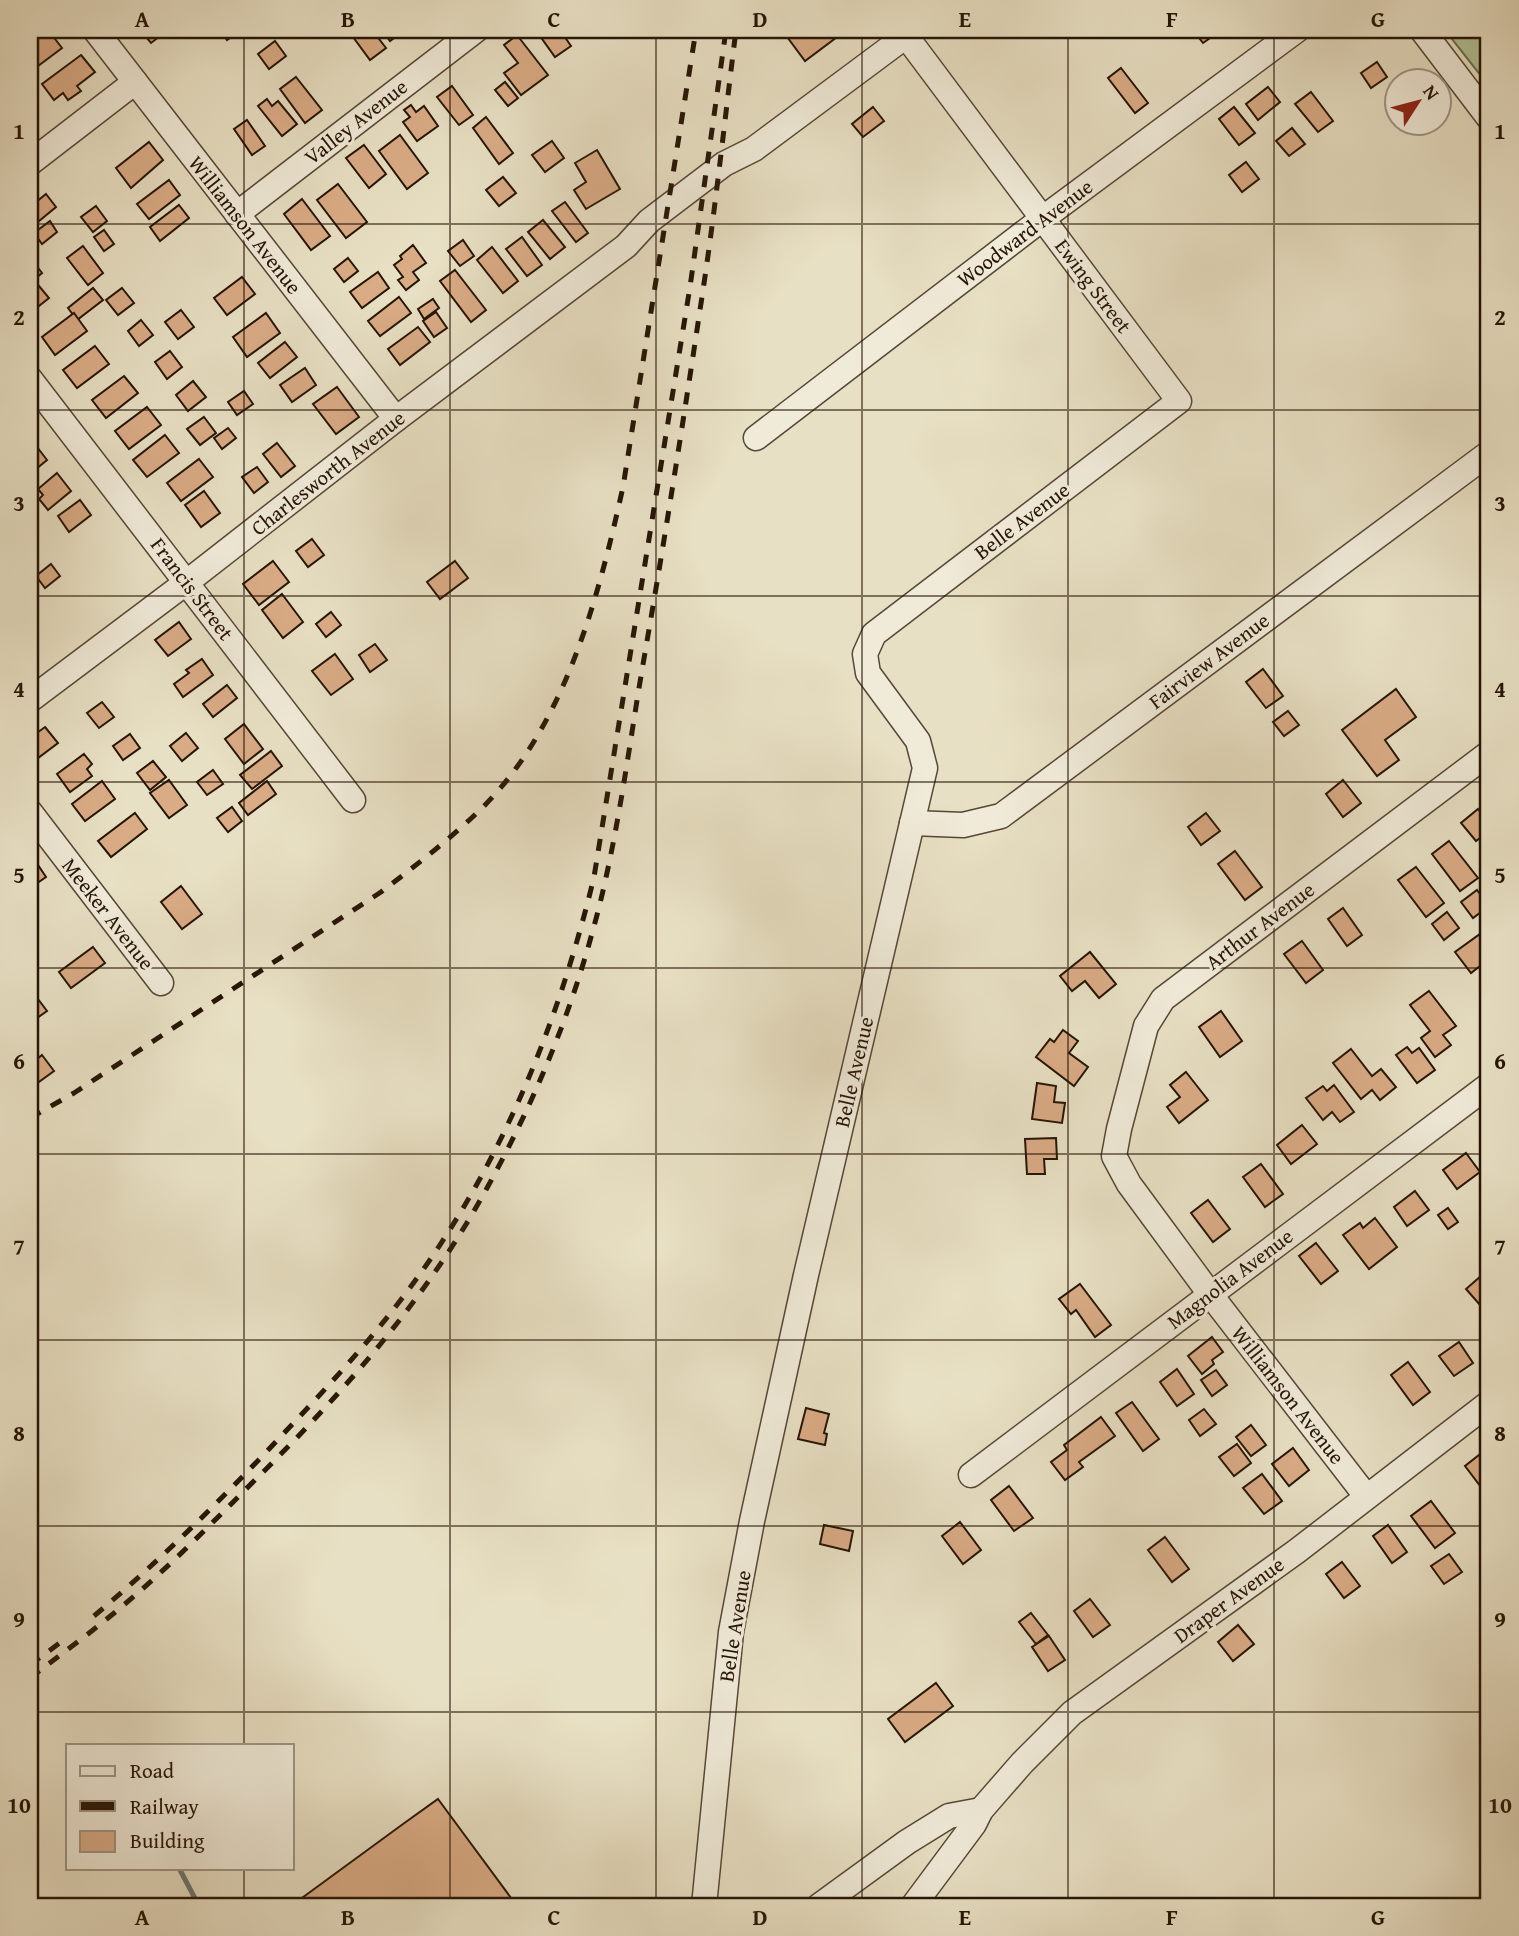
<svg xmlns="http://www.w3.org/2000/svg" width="1519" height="1936" font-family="'Gentium Book Plus',serif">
  <rect width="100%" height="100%" fill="#e8e0c4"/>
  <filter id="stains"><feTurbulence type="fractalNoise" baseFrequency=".00286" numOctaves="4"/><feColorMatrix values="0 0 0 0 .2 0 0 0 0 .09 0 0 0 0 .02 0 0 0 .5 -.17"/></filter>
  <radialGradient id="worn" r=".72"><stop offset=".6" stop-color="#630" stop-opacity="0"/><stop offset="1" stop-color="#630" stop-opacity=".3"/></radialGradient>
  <path fill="#b2c397" stroke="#6c6c4e" stroke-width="2" d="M1445 30H1489V86Z"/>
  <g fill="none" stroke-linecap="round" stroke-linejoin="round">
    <path stroke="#6a7970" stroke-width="5" d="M179 1868 199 1906"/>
  </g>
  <g fill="#daac86" stroke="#261406" stroke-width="2">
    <path d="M46 30H48L62 48 30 72V42Z"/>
    <path d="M140 30H168L151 43Z"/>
    <path d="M220 30H241L227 40Z"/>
    <path d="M362 30H372L386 48 370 60 353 37Z"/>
    <path d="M382 30H405L390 41Z"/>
    <path d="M541 30H560L571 46 555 57 540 36 544 34Z"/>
    <path d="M782 30H831L837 37 805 61Z"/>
    <path d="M1193 30H1219L1220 31 1203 43Z"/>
    <path d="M517 35 548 75 521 95 504 73 518 63 504 45Z"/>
    <path d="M275 41 286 56 269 69 258 54Z"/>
    <path d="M81 55 95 72 77 86 81 91 68 100 63 93 54 100 42 84Z"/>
    <path d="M1377 62 1387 77 1371 88 1361 73Z"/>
    <path d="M1121 68 1148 103 1135 113 1108 78Z"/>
    <path d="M296 77 322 110 305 123 280 89Z"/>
    <path d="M505 82 518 98 508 106 495 90Z"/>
    <path d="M452 86 473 115 459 125 437 97Z"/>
    <path d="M1268 87 1280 102 1258 120 1246 104Z"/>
    <path d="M1311 92 1333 121 1318 132 1295 104Z"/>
    <path d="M267 99 272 106 278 101 297 124 282 136 258 106Z"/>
    <path d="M411 105 416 112 424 106 438 126 417 141 403 122 410 117 404 110Z"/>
    <path d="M873 107 884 121 863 137 852 124Z"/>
    <path d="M1234 107 1255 133 1239 145 1219 119Z"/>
    <path d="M486 117 513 153 499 164 473 128Z"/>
    <path d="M247 120 265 146 252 155 234 129Z"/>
    <path d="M1292 128 1305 144 1289 156 1276 141Z"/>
    <path d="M400 135 428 173 407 189 379 151Z"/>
    <path d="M552 141 564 158 545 172 532 155Z"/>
    <path d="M149 142 163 160 131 188 116 168Z"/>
    <path d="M364 145 386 174 369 188 346 158Z"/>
    <path d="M597 150 620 189 586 209 574 190 586 182 575 163Z"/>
    <path d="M1246 162 1259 179 1242 192 1229 175Z"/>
    <path d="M503 177 516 193 499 206 486 190Z"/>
    <path d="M169 180 180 195 149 219 137 204Z"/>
    <path d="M338 184 367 222 346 238 317 200Z"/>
    <path d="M46 194 56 207 33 226 30 222V207Z"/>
    <path d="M302 199 330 236 311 250 284 214Z"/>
    <path d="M565 202 588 233 576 242 552 211Z"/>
    <path d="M179 205 189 218 160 241 150 227Z"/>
    <path d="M96 206 107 221 93 232 81 217Z"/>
    <path d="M543 220 565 247 550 259 528 232Z"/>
    <path d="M50 221 57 232 42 244 34 233Z"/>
    <path d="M104 230 114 244 104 251 94 237Z"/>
    <path d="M522 237 542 265 527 276 506 249Z"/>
    <path d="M463 240 474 256 460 266 448 251Z"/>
    <path d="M413 245 426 263 413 272 419 280 406 290 398 280 403 277 394 265 402 259 400 256Z"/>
    <path d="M83 246 103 273 88 285 67 258Z"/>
    <path d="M492 247 518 281 503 293 477 260Z"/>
    <path d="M30 257 42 273 30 283Z"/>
    <path d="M348 258 358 271 344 282 334 269Z"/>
    <path d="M455 270 486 310 471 322 440 281Z"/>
    <path d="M378 272 389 288 362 308 350 292Z"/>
    <path d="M242 277 255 294 227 315 214 298Z"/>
    <path d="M39 286 49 298 30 313V293Z"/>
    <path d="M93 288 103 300 77 320 68 308Z"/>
    <path d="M122 288 134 303 118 315 106 300Z"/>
    <path d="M399 297 411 313 380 336 368 321Z"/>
    <path d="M433 299 439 308 424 319 418 309Z"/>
    <path d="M181 310 194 327 178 339 165 322Z"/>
    <path d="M436 312 447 328 434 337 423 321Z"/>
    <path d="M74 313 87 331 55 355 42 337Z"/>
    <path d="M266 313 280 333 247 357 233 337Z"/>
    <path d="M141 320 153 335 139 346 128 331Z"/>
    <path d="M418 327 430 342 400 365 388 349Z"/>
    <path d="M285 342 297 357 270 378 258 363Z"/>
    <path d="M95 346 109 364 77 388 63 370Z"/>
    <path d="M170 351 182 367 167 379 155 362Z"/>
    <path d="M305 368 316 385 292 402 280 385Z"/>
    <path d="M124 376 138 393 106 418 92 400Z"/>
    <path d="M193 381 206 397 188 411 176 395Z"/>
    <path d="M337 387 359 417 336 434 313 404Z"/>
    <path d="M244 391 253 404 237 415 228 402Z"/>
    <path d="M147 407 161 425 129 449 115 431Z"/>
    <path d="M204 417 216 433 200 445 187 429Z"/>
    <path d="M228 428 236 438 222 449 214 438Z"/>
    <path d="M165 435 179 453 147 477 133 460Z"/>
    <path d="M34 443 47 460 30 474V446Z"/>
    <path d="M277 443 295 466 281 477 263 454Z"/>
    <path d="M199 459 213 477 181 501 167 483Z"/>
    <path d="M257 467 268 482 254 493 242 477Z"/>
    <path d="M57 473 71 491 48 510 39 499 43 495 38 489Z"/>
    <path d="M204 491 220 513 201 527 185 505Z"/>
    <path d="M80 500 91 515 69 532 58 516Z"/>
    <path d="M312 539 324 555 308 567 296 551Z"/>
    <path d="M273 561 289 582 259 605 243 584Z"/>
    <path d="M455 561 468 578 440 599 427 582Z"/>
    <path d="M51 564 60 576 45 588 36 576Z"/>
    <path d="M282 594 303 622 283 638 262 610Z"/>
    <path d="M331 612 341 625 326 637 316 624Z"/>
    <path d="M179 622 191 639 168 656 155 640Z"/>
    <path d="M375 644 387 660 370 672 359 655Z"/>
    <path d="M335 654 353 679 331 695 312 671Z"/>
    <path d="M202 659 213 675 183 697 174 684 189 673 186 670Z"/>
    <path d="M1263 669 1283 696 1266 708 1246 682Z"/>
    <path d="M227 685 237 698 213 717 203 704Z"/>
    <path d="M1396 689 1416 717 1385 740 1399 760 1377 776 1342 730Z"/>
    <path d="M102 702 114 717 99 728 87 713Z"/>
    <path d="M1288 711 1299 725 1284 736 1273 722Z"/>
    <path d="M244 724 263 749 244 764 225 739Z"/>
    <path d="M45 727 58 743 38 758 30 748V738Z"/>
    <path d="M186 733 198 748 182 761 170 746Z"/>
    <path d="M130 734 140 748 123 760 113 746Z"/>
    <path d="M271 751 282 766 252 789 240 775Z"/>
    <path d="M84 754 92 764 87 769 92 776 70 792 57 774Z"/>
    <path d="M153 761 166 777 150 790 137 773Z"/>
    <path d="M213 770 223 784 207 795 197 782Z"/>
    <path d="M169 780 187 805 169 818 150 793Z"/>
    <path d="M1343 780 1361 803 1343 817 1326 794Z"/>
    <path d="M102 781 115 799 85 821 72 804Z"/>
    <path d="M267 781 276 794 248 815 239 803Z"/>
    <path d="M232 807 242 821 228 832 217 818Z"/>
    <path d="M1478 809 1489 823V831L1476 841 1461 823Z"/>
    <path d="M135 813 147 829 111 857 98 841Z"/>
    <path d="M1206 813 1220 831 1201 845 1188 827Z"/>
    <path d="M1449 841 1478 878 1460 891 1432 854Z"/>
    <path d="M1235 851 1262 887 1245 900 1218 864Z"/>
    <path d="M34 859 46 877 30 888V862Z"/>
    <path d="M1416 867 1444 903 1426 917 1398 880Z"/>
    <path d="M181 886 202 914 182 929 161 902Z"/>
    <path d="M1477 890 1489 906 1473 918 1461 902Z"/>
    <path d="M1343 908 1362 935 1347 946 1328 919Z"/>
    <path d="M1447 912 1459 928 1444 940 1432 924Z"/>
    <path d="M1480 934 1489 946V959L1471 973 1455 952Z"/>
    <path d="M1302 941 1323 970 1306 983 1284 954Z"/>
    <path d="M93 947 105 963 71 988 59 972Z"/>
    <path d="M1090 952 1116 984 1099 998 1085 981 1072 991 1060 976Z"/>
    <path d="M1429 991 1456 1026 1443 1035 1451 1045 1435 1057 1421 1038 1430 1031 1410 1005Z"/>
    <path d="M38 999 47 1011 30 1023V1004Z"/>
    <path d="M1221 1011 1242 1041 1220 1057 1199 1027Z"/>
    <path d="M1063 1030 1078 1041 1069 1053 1088 1067 1074 1086 1036 1057 1050 1039 1054 1042Z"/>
    <path d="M1407 1047 1412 1053 1419 1048 1435 1070 1417 1083 1396 1055Z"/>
    <path d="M1351 1049 1372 1076 1381 1069 1396 1087 1380 1100 1372 1090 1361 1099 1333 1063Z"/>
    <path d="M42 1055 54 1071 36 1084 30 1076V1065Z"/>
    <path d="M1186 1072 1208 1100 1179 1123 1167 1107 1180 1097 1170 1085Z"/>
    <path d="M1037 1083 1056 1086 1054 1102 1065 1103 1062 1123 1032 1119Z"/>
    <path d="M1334 1085 1354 1112 1340 1122 1332 1112 1323 1120 1306 1098 1323 1086 1327 1091Z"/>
    <path d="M1302 1125 1317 1144 1291 1164 1277 1145Z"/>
    <path d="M1056 1138 1057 1159H1044L1045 1174H1027L1025 1139Z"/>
    <path d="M1466 1153 1480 1172 1457 1189 1443 1170Z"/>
    <path d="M1261 1164 1283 1194 1265 1207 1243 1177Z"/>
    <path d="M1415 1191 1429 1210 1407 1226 1394 1207Z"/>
    <path d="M1208 1200 1230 1229 1213 1242 1191 1213Z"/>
    <path d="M1448 1208 1458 1222 1448 1229 1438 1215Z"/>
    <path d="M1375 1218 1397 1247 1369 1269 1343 1235 1360 1223 1363 1228Z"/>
    <path d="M1316 1243 1338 1271 1321 1284 1299 1256Z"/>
    <path d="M1481 1276 1489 1285V1299L1481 1306 1466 1289Z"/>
    <path d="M1080 1284 1111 1325 1095 1337 1076 1310 1071 1314 1059 1299Z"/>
    <path d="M1212 1337 1223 1352 1212 1360 1214 1364 1202 1374 1188 1356Z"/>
    <path d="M1459 1342 1473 1363 1454 1376 1439 1356Z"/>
    <path d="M1408 1362 1430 1392 1413 1405 1391 1375Z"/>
    <path d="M1177 1369 1194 1394 1177 1406 1160 1382Z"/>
    <path d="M1216 1370 1227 1385 1212 1396 1201 1380Z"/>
    <path d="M1132 1402 1159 1439 1143 1451 1116 1413Z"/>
    <path d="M806 1408 829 1414 824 1433 827 1434 825 1445 798 1439Z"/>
    <path d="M1204 1409 1216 1424 1200 1436 1189 1420Z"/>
    <path d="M1101 1417 1115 1436 1079 1462 1083 1467 1065 1480 1051 1462 1067 1450 1064 1445Z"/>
    <path d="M1251 1425 1266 1445 1251 1456 1236 1437Z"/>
    <path d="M1237 1444 1251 1463 1234 1476 1219 1457Z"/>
    <path d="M1293 1448 1309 1470 1289 1486 1272 1464Z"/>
    <path d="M1479 1455 1489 1469V1487L1484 1491 1465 1466Z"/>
    <path d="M1262 1474 1282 1501 1264 1514 1243 1488Z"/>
    <path d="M1009 1486 1033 1518 1014 1531 991 1500Z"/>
    <path d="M1431 1501 1455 1533 1435 1548 1411 1516Z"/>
    <path d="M960 1522 981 1550 963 1564 942 1536Z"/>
    <path d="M824 1525 853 1531 849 1551 820 1544Z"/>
    <path d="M1388 1525 1407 1552 1392 1563 1373 1536Z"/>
    <path d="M1165 1537 1189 1569 1172 1582 1148 1550Z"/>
    <path d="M1449 1554 1462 1572 1444 1584 1431 1566Z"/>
    <path d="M1342 1562 1360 1586 1344 1598 1326 1574Z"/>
    <path d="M1090 1599 1110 1625 1093 1637 1074 1611Z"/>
    <path d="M1031 1613 1048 1635 1036 1644 1019 1622Z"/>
    <path d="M1238 1625 1254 1644 1233 1661 1218 1642Z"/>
    <path d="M1049 1636 1065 1660 1048 1671 1032 1647Z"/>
    <path d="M936 1683 953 1706 905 1742 888 1719Z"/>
    <path d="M438 1799 517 1906H291L403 1824Z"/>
  </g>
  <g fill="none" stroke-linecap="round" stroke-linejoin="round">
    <defs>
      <g id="minor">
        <path d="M95 30 396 419"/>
        <path d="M1422 30 1489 118"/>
        <path d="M30 163 135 82"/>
        <path d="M237 214 476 30"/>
        <path d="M30 379 353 800"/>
        <path d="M756 438 1042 219 1297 30"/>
        <path d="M30 700 187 582 396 419 626 246 649 221 724 164 754 149 914 30"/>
        <path d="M30 812 161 983"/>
        <path d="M912 823 963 825 1001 816 1489 453"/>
        <path d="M971 1475 1489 1085"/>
        <path d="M1366 1496 1210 1294 1129 1184 1114 1156 1119 1129 1146 1026 1163 999 1489 753"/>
        <path d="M704 1906 731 1632 752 1521 806 1275 925 768 918 741 868 673 865 654 874 634 1179 401 906 36"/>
        <path d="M819 1906 907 1842 949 1816 981 1810"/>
        <path d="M913 1906 974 1824 981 1810 1022 1763 1072 1713 1297 1551 1489 1403"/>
      </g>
    </defs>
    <use href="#minor" stroke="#564736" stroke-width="27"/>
    <use href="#minor" stroke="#f0ebd9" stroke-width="24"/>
    <g stroke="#261406" stroke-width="5" stroke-dasharray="12 12" stroke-linecap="butt">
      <path d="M30 1118 74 1093 381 892C415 866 449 840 480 810 565 727 598 599 623 487L696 30"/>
      <path d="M94 1616C156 1564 214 1507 270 1448 317 1398 364 1349 406 1293 499 1170 558 1026 594 877L690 287 726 30"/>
      <path d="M30 1665 61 1642"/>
      <path d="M30 1678C67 1650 105 1622 140 1591 180 1556 217 1518 255 1480 344 1392 427 1298 487 1188 531 1108 567 1024 591 937 616 850 627 759 642 670 664 544 684 417 703 290 716 204 725 117 736 30"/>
    </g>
  </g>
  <path fill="none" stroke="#261406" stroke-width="2" stroke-opacity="0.55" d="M244 30V1745M450 30V1906M656 30V1906M862 30V1906M1068 30V1906M1274 30V1906M30 224H1489M30 410H1489M30 596H1489M30 782H1489M30 968H1489M30 1154H1489M30 1340H1489M30 1526H1489M30 1712H1489M244 1868V1906"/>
  <g text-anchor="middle" stroke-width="6" stroke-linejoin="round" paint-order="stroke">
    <g font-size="21" fill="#261406" stroke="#f0ebd9">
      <text transform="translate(356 122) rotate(-38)" y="7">Valley Avenue</text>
      <text transform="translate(245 225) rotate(52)" y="7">Williamson Avenue</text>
      <text transform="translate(1025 233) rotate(-37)" y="7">Woodward Avenue</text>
      <text transform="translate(1093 286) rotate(53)" y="7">Ewing Street</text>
      <text transform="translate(328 473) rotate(-38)" y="7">Charlesworth Avenue</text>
      <text transform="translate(1022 521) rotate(-37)" y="7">Belle Avenue</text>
      <text transform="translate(192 589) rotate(53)" y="7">Francis Street</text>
      <text transform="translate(1209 661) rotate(-37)" y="7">Fairview Avenue</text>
      <text transform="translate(108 914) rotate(52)" y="7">Meeker Avenue</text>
      <text transform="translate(1260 926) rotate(-37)" y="7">Arthur Avenue</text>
      <text transform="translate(854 1072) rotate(-77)" y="7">Belle Avenue</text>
      <text transform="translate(1230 1279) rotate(-37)" y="7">Magnolia Avenue</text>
      <text transform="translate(1288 1395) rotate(52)" y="7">Williamson Avenue</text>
      <text transform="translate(1229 1600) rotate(-36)" y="7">Draper Avenue</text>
      <text transform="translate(735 1626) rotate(-81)" y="7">Belle Avenue</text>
    </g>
  </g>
  <rect width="1519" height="1936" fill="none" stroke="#e8e0c4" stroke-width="77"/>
  <rect x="66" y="1744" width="228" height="126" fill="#f0ebd9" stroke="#9f9585" stroke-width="2"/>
  <rect x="80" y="1766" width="35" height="10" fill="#f0ebd9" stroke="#9f9585" stroke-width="2"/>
  <text x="130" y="1778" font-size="21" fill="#261406">Road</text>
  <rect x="80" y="1801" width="35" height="10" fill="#261406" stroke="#9f9585" stroke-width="2"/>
  <text x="130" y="1814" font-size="21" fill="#261406">Railway</text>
  <rect x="80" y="1831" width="35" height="21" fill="#daac86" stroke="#9f9585" stroke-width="2"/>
  <text x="130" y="1848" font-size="21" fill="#261406">Building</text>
  <g transform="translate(1418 102) rotate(54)"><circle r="33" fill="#f0ebd9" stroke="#9f9585" stroke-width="2"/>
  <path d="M0-5L12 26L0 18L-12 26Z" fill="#8f2418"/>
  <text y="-10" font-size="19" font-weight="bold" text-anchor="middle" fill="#261406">N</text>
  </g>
  <rect x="38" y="38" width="1442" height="1860" fill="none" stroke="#261406" stroke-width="2.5"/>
  <g font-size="23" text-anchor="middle" font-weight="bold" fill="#261406">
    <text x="142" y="27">A</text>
    <text x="348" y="27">B</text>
    <text x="554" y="27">C</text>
    <text x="760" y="27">D</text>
    <text x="965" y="27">E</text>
    <text x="1172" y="27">F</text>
    <text x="1378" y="27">G</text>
    <text x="19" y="139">1</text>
    <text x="1500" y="139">1</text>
    <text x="19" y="325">2</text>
    <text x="1500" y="325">2</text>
    <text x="19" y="511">3</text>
    <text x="1500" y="511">3</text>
    <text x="19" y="697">4</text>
    <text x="1500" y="697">4</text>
    <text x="19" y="883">5</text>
    <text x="1500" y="883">5</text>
    <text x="19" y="1069">6</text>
    <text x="1500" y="1069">6</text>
    <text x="19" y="1255">7</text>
    <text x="1500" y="1255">7</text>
    <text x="19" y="1441">8</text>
    <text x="1500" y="1441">8</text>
    <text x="19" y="1627">9</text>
    <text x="1500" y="1627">9</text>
    <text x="19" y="1813">10</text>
    <text x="1500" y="1813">10</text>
    <text x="142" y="1925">A</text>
    <text x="348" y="1925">B</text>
    <text x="554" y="1925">C</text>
    <text x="760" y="1925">D</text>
    <text x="965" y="1925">E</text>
    <text x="1172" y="1925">F</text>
    <text x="1378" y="1925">G</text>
  </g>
  <rect width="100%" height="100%" filter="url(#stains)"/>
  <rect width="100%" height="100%" fill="url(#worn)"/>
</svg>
